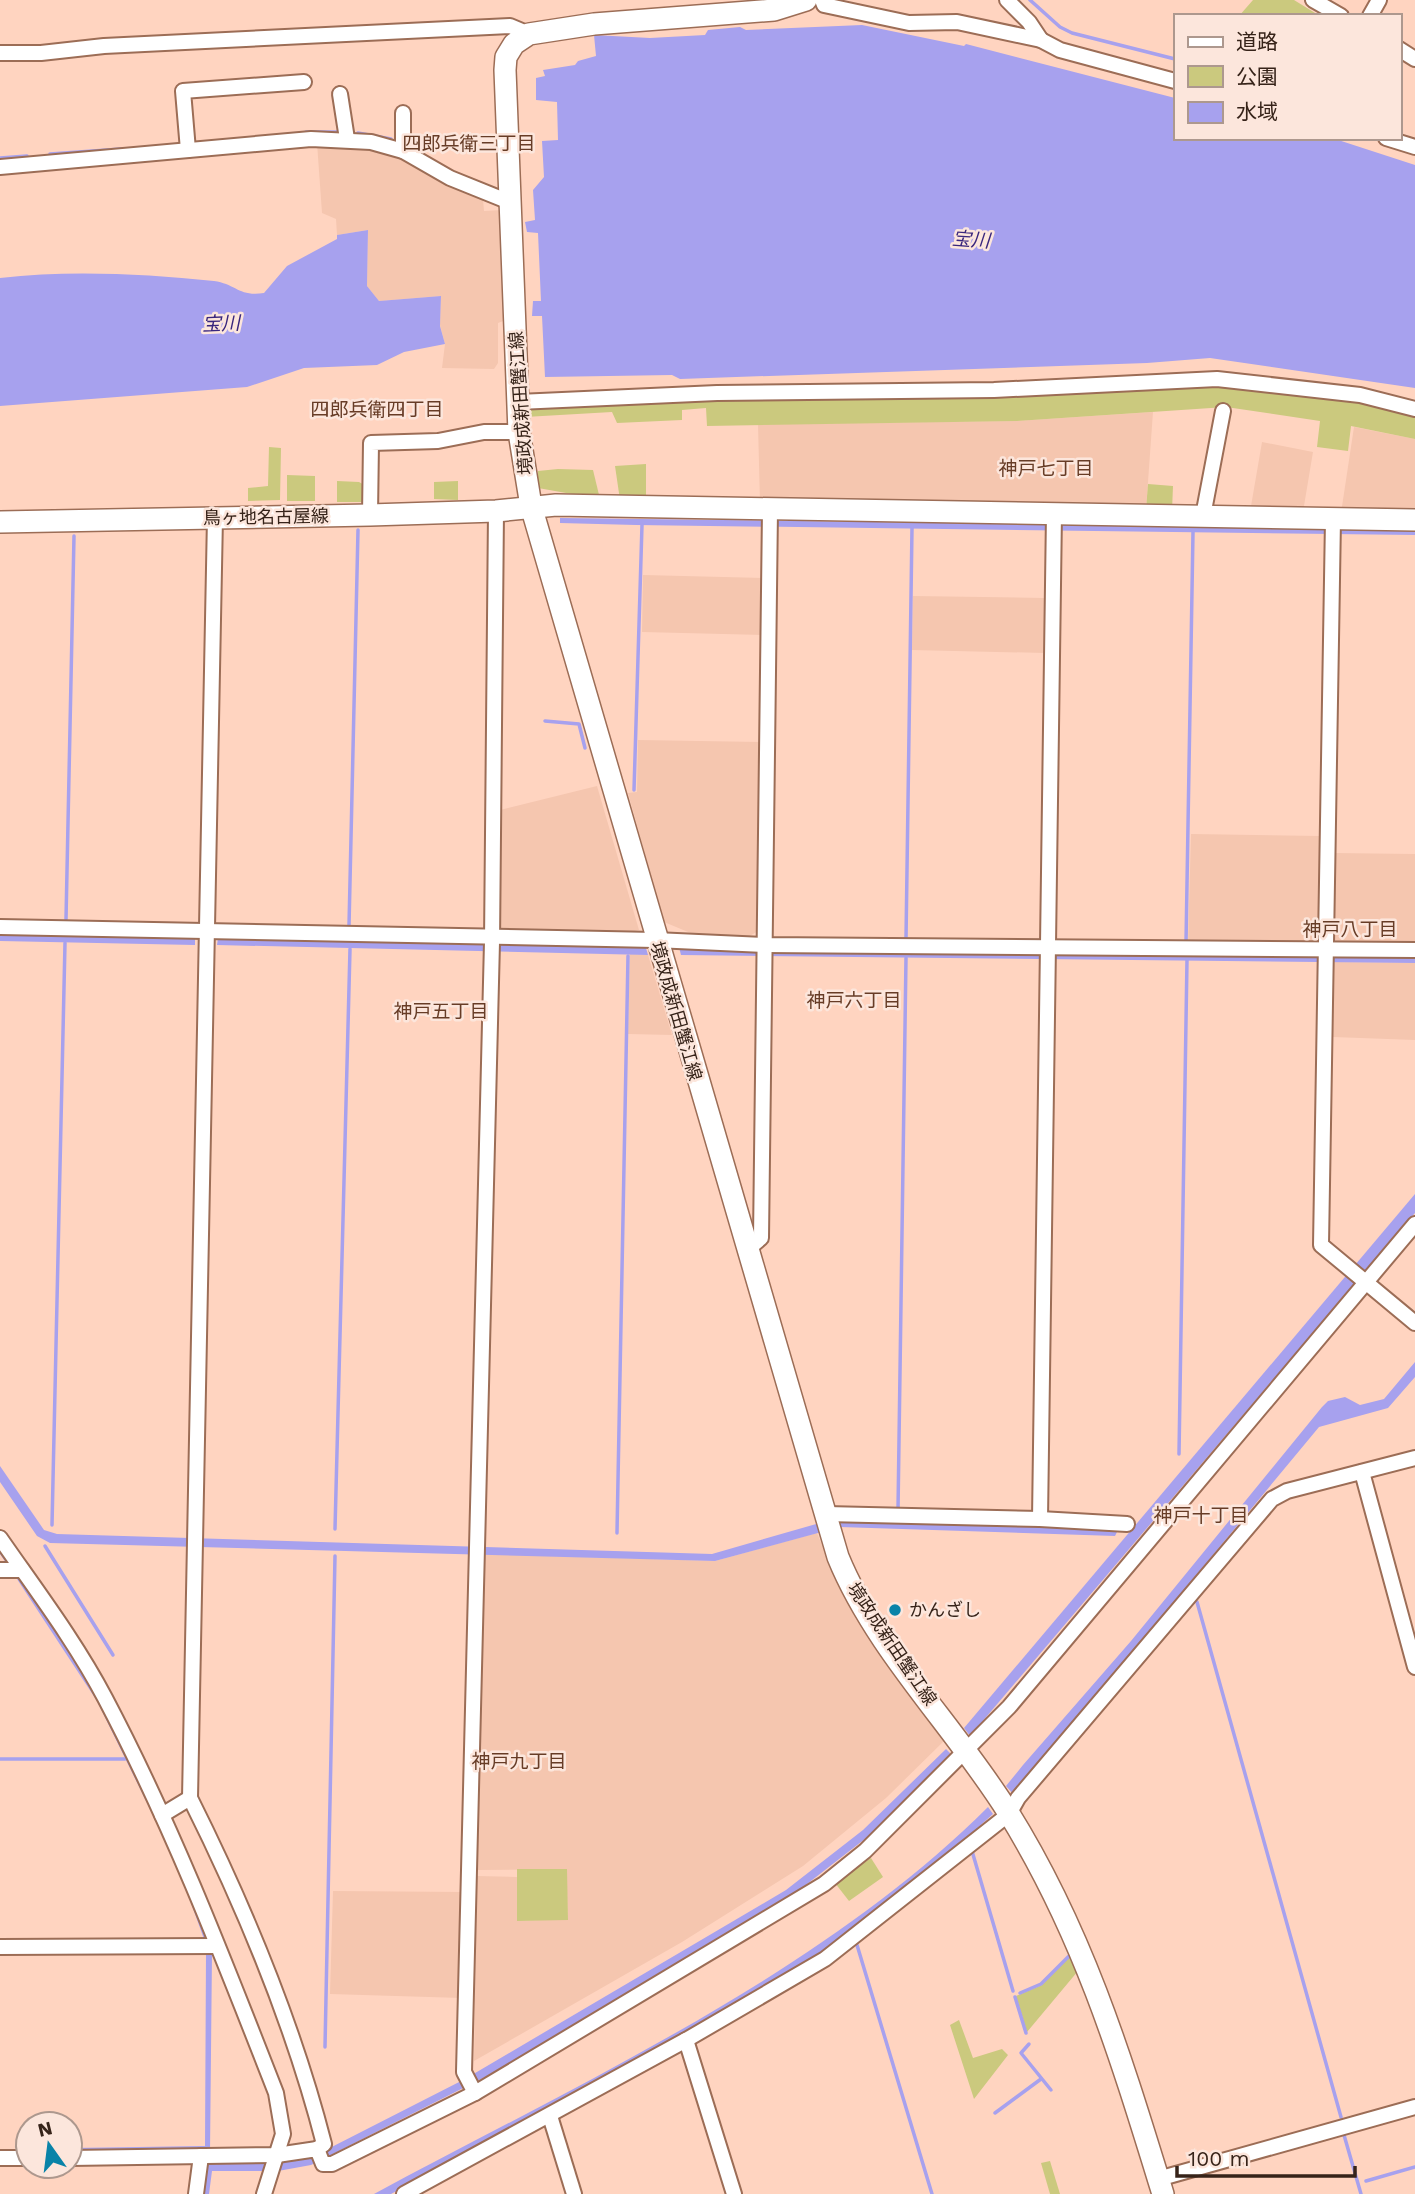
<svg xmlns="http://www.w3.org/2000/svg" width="1415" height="2194" font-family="'Work Sans','Noto Sans JP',sans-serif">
  <rect width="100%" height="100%" fill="#ffd4c0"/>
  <g fill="#f5c6af">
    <path d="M317 143 379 147 483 199 484 211 502 210 506 320 498 323V363L494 369 442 368 445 344 440 325 441 296 379 301 367 286 368 230 337 235 336 219 322 213Z"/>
    <path d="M1153 412 1146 510 760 503 758 424 1017 421Z"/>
    <path d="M1354 427 1415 439V514L1341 513Z"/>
    <path d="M1262 442 1313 452 1303 512H1250Z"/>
    <path d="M643 575 765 578 764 635 642 632Z"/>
    <path d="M913 596 1044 598 1045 653 912 650Z"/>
    <path d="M638 740 761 742 758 931 748 937 693 934 664 922 628 793 637 792Z"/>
    <path d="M597 786 639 930 622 934 497 931 500 810Z"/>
    <path d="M1191 834 1320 836V945L1188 944Z"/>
    <path d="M1334 853 1415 854V944L1334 942Z"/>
    <path d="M630 954 648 955 672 1035 628 1034Z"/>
    <path d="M1334 962 1415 963V1040L1333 1037Z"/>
    <path d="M817 1533 831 1567 874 1646 946 1739 886 1798 803 1866 682 1942 474 2061 477 1876 517 1877V1921L568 1919 566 1869 477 1870 484 1554 715 1561Z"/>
    <path d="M333 1891 464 1892 462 1998 330 1994Z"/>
  </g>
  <g fill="#cbc97e">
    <path d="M1253 0H1294L1320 16H1239Z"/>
    <path d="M1216 383 1399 406 1415 411V439L1351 426 1348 451 1317 447 1320 421 1226 407 1017 421 707 426 706 408 682 410V420L617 423 612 412 525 417 524 409 539 405Z"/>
    <path d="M269 447 281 448 280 500 248 501V488L268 486Z"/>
    <path d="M646 464V501L620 500 615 466Z"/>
    <path d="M558 469 593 470 600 499 538 488V471Z"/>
    <path d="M287 475 315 476V501H287Z"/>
    <path d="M337 481 359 482 366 486 365 502H337Z"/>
    <path d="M458 481V500L434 499V482Z"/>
    <path d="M1148 484 1173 486 1172 511 1146 510Z"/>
    <path d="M871 1858 883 1877 849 1901 835 1883Z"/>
    <path d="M517 1869H567L568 1920 517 1921Z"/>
    <path d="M1071 1955 1078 1971 1027 2032 1016 1996 1042 1985Z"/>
    <path d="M959 2020 973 2058 1002 2049 1008 2055 974 2099 950 2025Z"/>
    <path d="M1050 2161 1060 2194H1050L1041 2163Z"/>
  </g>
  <g fill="#a7a1ee">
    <path d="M862 25 964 46 966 44 1175 98V138H1332L1415 165V388L1210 358 1147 363 680 379 672 375 545 377 542 316H532L533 301H541L538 233 527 232 525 222 535 220 533 190 544 177 542 141 558 140 557 102 536 100V78L545 76 543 70 575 65 578 61 596 56 594 35 650 38 705 35 708 30 740 27 746 30Z"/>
    <path d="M368 230 367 286 379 301 441 296 440 326 445 344 404 352 377 365 304 368 247 387 0 406V278C70 270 144 274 214 281 236 284 239 297 264 293L287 266 337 239V235Z"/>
    <path d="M560 518 1415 529V535L636 525 560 523Z"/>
    <path d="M0 934 195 937V945L0 941Z"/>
    <path d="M218 938 646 948 648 955 217 945Z"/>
    <path d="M679 947 1415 958V963L681 955Z"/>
    <path d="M1415 1194V1213L970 1736 964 1728Z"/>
    <path d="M1415 1362V1377L1388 1408 1319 1427 1014 1795 1006 1786 1023 1765 1131 1641 1322 1407 1328 1401 1345 1397 1360 1405 1384 1399Z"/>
    <path d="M0 1466 44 1530 57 1534 712 1554 837 1518 1120 1526 1115 1536 840 1527 715 1561 50 1543 37 1536 0 1482Z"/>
    <path d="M20 1577C98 1691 161 1808 208 1938L204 1939 177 1864 97 1701 17 1579Z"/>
    <path d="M946 1749 952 1755 870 1835 789 1898 487 2076 311 2165 278 2171H212L209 2194H203L208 2163H281L316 2155 465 2079 786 1890 863 1830Z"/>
    <path d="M988 1807 993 1814C937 1865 878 1916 814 1957 679 2044 533 2117 391 2194H374C580 2083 822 1973 988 1807Z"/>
    <path d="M206 1953H212L210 2152 70 2153V2148L205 2146Z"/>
  </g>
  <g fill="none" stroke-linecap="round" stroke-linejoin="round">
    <g stroke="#a7a1ee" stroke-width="3.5">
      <path d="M1030 0 1060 27 1072 33 1175 59"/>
      <path d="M306 132H339"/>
      <path d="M358 133 391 139"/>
      <path d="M50 154 121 149"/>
      <path d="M0 158 27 156"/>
      <path d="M545 721 579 724 585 748"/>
      <path d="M634 790 642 525"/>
      <path d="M66 919 74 536"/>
      <path d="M349 926 358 530"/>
      <path d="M906 939 912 528"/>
      <path d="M1186 943 1193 532"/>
      <path d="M1179 1454 1187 960"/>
      <path d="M898 1510 906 958"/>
      <path d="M52 1525 65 943"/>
      <path d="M335 1529 350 949"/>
      <path d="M617 1533 628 956"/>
      <path d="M45 1546 113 1655"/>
      <path d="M0 1551 9 1564"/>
      <path d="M1197 1602 1341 2117"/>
      <path d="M0 1759H125"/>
      <path d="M972 1851 1013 1991"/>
      <path d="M857 1945 932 2194"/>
      <path d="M1020 1993 1041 1984 1071 1954"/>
      <path d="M1015 1997 1026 2033"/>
      <path d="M1029 2044 1021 2053 1051 2090"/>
      <path d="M325 2047 335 1556"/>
      <path d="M995 2113 1041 2079"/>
      <path d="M1344 2135 1361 2194"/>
      <path d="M1366 2181 1415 2167"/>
    </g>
    <defs>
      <g id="street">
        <path d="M822 0 824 5 909 23 957 22 1041 40 1060 50 1175 81"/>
        <path d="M1007 0 1029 22 1041 40"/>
        <path d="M1313 0 1341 16"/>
        <path d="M1370 16 1379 0"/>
        <path d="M1399 49 1415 59"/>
        <path d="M0 53H41L104 46 510 26 529 34"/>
        <path d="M340 94 347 139"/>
        <path d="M1386 138 1415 147"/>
        <path d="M188 150 183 91 304 82"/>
        <path d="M403 151V113"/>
        <path d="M0 167 311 139 371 142 403 151 450 178 512 203"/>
        <path d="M518 402 717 393 994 390 1217 379 1360 395 1415 409"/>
        <path d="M370 515 371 443 438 441 484 432H519"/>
        <path d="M1203 516 1223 411"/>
        <path d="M215 517 190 1798C246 1910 293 2023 324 2144L317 2149"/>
        <path d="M1333 519 1321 1245 1415 1323"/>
        <path d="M0 927 655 940 765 945 1415 950"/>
        <path d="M747 1250 761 1238 770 510"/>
        <path d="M1362 1472 1415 1667"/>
        <path d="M826 1514 1040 1519 1127 1524"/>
        <path d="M1040 1519 1054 513"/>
        <path d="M0 1538C36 1590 75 1641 105 1698 172 1825 224 1960 276 2093L283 2134 264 2194"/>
        <path d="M0 1570H22"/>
        <path d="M162 1815 190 1798"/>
        <path d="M0 1947 215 1946"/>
        <path d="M686 2040 734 2194"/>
        <path d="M475 2093 464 2072 492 942 496 511"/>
        <path d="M550 2116 574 2194"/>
        <path d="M0 2158H28"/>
        <path d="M70 2158 277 2155 317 2149 323 2164H332L475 2093 824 1884 865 1851 1009 1707 1415 1224"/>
        <path d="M1158 2179 1415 2107"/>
        <path d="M196 2194 201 2156"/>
        <path d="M404 2194 686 2040 825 1959 1009 1814 1018 1798 1272 1499 1287 1491 1415 1458"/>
      </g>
      <g id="secondary">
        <path d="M806 0 774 10 594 24 529 34 514 44 506 57 505 70 519 432 531 506 838 1557C876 1650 955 1727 1008 1812 1084 1934 1121 2058 1163 2194"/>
        <path d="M0 522 370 515 496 511 556 505 1415 520"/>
      </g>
    </defs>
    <use href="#street" stroke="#9c6d56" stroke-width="18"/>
    <use href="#secondary" stroke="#9c6d56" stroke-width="24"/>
    <use href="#street" stroke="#fff" stroke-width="14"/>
    <use href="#secondary" stroke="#fff" stroke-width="21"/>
  </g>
  <circle fill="#0983a8" stroke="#fce6dc" stroke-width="2.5" cx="895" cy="1610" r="7"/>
  <g text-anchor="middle" stroke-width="5" stroke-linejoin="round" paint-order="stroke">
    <g font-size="18" fill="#362319" stroke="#fce6dc">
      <text transform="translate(521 403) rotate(-94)" y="6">境政成新田蟹江線</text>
      <text transform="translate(266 517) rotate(-1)" y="6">鳥ヶ地名古屋線</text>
      <text transform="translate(676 1011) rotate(74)" y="6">境政成新田蟹江線</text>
      <text transform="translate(892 1644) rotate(56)" y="6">境政成新田蟹江線</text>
    </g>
    <g font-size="18" fill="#362319" stroke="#fce6dc" text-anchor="start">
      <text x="909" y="1616">かんざし</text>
    </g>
    <g font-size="19" fill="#673c26" stroke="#fce6dc">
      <text x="469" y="150">四郎兵衛三丁目</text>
      <text x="377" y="416">四郎兵衛四丁目</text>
      <text x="1046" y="475">神戸七丁目</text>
      <text x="1350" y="936">神戸八丁目</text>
      <text x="854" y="1007">神戸六丁目</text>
      <text x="441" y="1018">神戸五丁目</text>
      <text x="1201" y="1522">神戸十丁目</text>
      <text x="519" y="1768">神戸九丁目</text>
    </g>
    <g font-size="19" font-style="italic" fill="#39267d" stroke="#fce6dc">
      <text transform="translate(971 239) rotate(4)" y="7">宝川</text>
      <text transform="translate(221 323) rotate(-2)" y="7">宝川</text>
    </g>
  </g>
  <rect x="1174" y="14" width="228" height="126" fill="#fce6dc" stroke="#ad988e" stroke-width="2"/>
  <rect x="1188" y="37" width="35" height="10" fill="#ffffff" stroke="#ad988e" stroke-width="2"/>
  <text x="1236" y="49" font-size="21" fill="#362319">道路</text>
  <rect x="1188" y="66" width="35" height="21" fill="#cbc97e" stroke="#ad988e" stroke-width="2"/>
  <text x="1236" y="84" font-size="21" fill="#362319">公園</text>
  <rect x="1188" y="102" width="35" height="21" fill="#a7a1ee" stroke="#ad988e" stroke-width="2"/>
  <text x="1236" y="119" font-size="21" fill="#362319">水域</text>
  <g transform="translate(49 2145) rotate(346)"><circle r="33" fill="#fce6dc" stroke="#ad988e" stroke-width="2"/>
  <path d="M0-5L12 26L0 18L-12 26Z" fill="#0983a8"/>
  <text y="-10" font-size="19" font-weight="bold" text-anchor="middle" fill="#362319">N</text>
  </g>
  <path d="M1177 2166v10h178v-10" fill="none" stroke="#362319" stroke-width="3.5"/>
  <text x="1188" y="2166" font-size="21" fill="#362319" stroke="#fce6dc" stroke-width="5" paint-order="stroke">100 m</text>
</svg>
